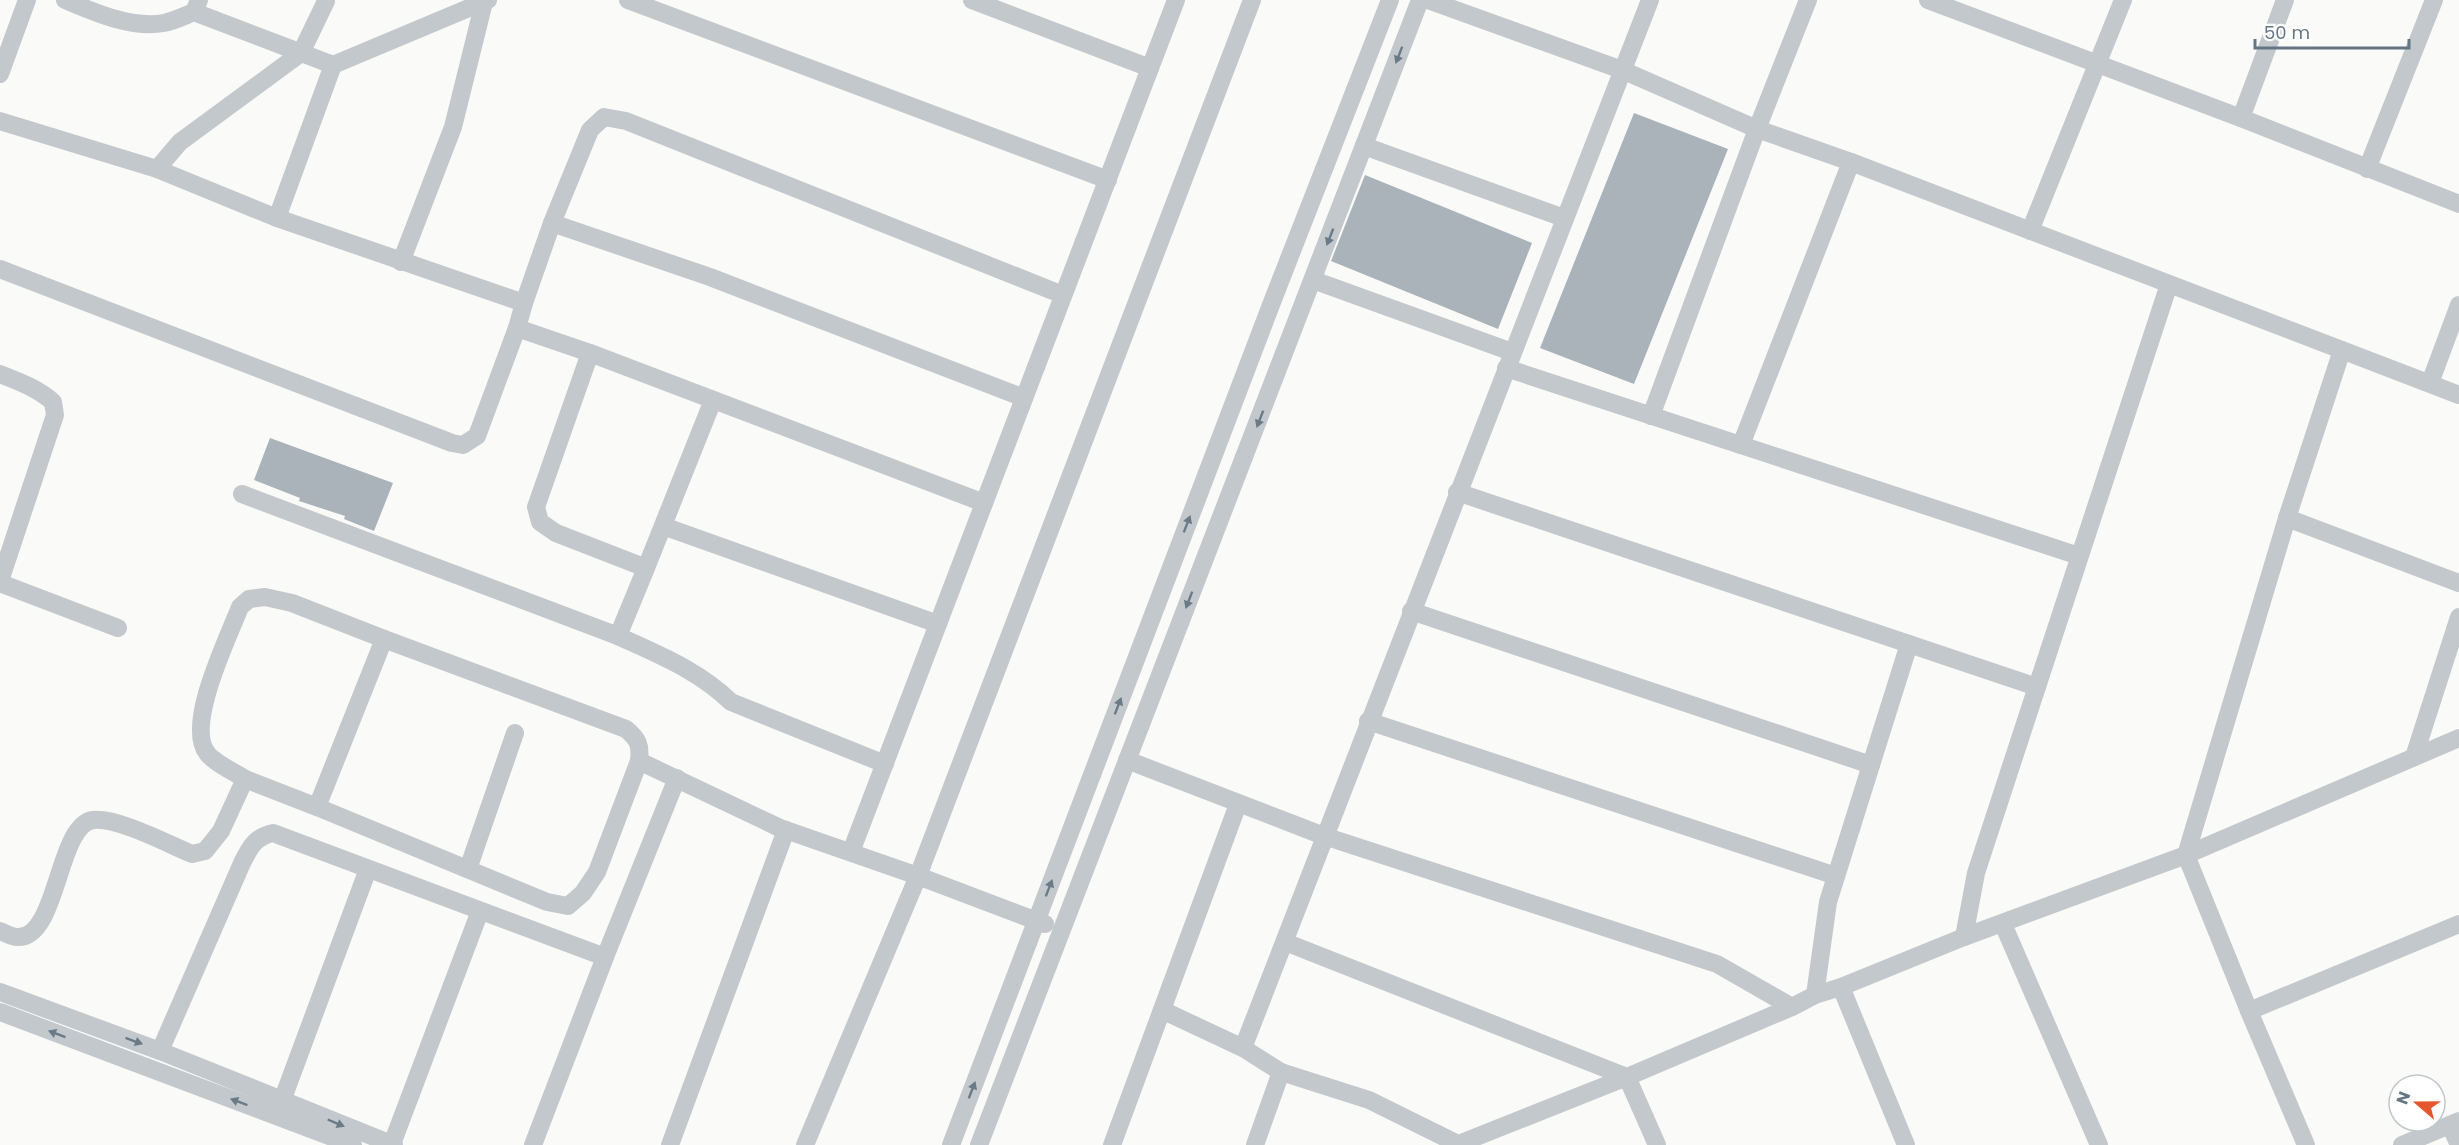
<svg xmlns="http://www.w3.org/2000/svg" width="2459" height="1145" font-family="Poppins,sans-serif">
  <rect width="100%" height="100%" fill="#fafaf8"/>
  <g fill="#aab3b9">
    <path d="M1634 113 1728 149 1634 384 1540 348Z"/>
    <path d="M1365 175 1532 243 1498 329 1331 261Z"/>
    <path d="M270 438 393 483 374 531 344 519 345 516 299 501 300 498 254 480Z"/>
  </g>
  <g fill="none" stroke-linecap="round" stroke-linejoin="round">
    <g stroke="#c3c8cc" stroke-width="18">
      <path d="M65 0C94 12 131 29 164 23 174 21 184 16 194 12"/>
      <path d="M199 0 194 12 333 65 277 218 524 303 517 328 590 353 984 503"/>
      <path d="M628 0 1108 180"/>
      <path d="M972 0 1150 68"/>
      <path d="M1428 0 1622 70 1757 129 1851 162 2459 395"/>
      <path d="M1928 0 2241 118 2459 204"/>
      <path d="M333 65 488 0"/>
      <path d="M0 74 27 0"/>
      <path d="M2241 118 2285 0"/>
      <path d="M0 121 157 169 277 218"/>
      <path d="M1364 146 1564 218"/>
      <path d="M157 169 180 142 301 53 326 1"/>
      <path d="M2367 169 2434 0"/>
      <path d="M552 223 710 277 1024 398"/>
      <path d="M2030 231 2123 0"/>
      <path d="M401 262 453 127 484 2"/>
      <path d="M0 269 452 443 463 445 477 436 517 328"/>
      <path d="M1313 280 1512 352"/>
      <path d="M524 303 552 223 590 130 604 117 626 121 1063 295"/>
      <path d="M590 353 536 507 540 522 556 533 646 568 713 400"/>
      <path d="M1506 368 2079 556"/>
      <path d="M0 374C20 382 37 388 53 402L55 415 0 581"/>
      <path d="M2430 383 2459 305"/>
      <path d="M1651 416 1757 129 1808 0"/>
      <path d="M1741 445 1851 162"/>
      <path d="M1457 492 2037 687"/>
      <path d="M242 494 618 636"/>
      <path d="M2287 518 2459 583"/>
      <path d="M663 526 938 624"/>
      <path d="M646 568 618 636C659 655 698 670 731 702L885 764"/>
      <path d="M0 583 118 628"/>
      <path d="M1411 611 1871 765"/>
      <path d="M1368 721 1836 876"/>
      <path d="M2414 757 2459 617"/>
      <path d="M1127 760 1324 836 1717 964 1792 1007"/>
      <path d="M245 779C236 773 213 762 207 753 185 725 228 638 240 607L249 599 265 597 292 603 384 639 626 729C638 739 641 745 639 761"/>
      <path d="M317 807 547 902 568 906 583 893 597 872 639 761 780 828 918 876 1045 924"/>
      <path d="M851 852 1176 0"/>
      <path d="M468 869 515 733"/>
      <path d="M2003 924 2099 1145"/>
      <path d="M0 931C5 933 12 937 17 937 58 940 57 825 93 820 117 817 168 844 192 854L205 851 221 831 245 779 317 807 384 639"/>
      <path d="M1964 937 1976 873 2169 284"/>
      <path d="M1285 942 1627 1077 1657 1145"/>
      <path d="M0 992 160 1051 394 1145"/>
      <path d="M1815 995 1828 902 1909 644"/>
      <path d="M1162 1010 1243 1048"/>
      <path d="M2249 1011 2186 855 2287 518 2342 350"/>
      <path d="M0 1012 353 1145"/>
      <path d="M160 1051 242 863C250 847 255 837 273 833L605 957 677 778"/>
      <path d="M1281 1072 1369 1100 1458 1144"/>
      <path d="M279 1109 368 869"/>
      <path d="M2450 1125 2459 1145"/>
      <path d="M392 1144 480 911"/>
      <path d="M533 1145 605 957"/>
      <path d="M670 1145 786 830"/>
      <path d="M805 1145 918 876 1252 0"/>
      <path d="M951 1145 1274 297 1390 0"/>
      <path d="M979 1145 1420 0"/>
      <path d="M1112 1145 1238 804"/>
      <path d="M1255 1145 1281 1072 1243 1048 1650 0"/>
      <path d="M1456 1145 1627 1077 1792 1007 1815 995 1841 987"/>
      <path d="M1906 1145 1841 987 1964 937 2186 855 2459 738"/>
      <path d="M2306 1145 2249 1011 2459 924"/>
      <path d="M2402 1145 2459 1121"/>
    </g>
  </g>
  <defs><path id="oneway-solid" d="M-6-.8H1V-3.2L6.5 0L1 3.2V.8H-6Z" transform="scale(1.5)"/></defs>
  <g fill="#6a7a87">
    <use href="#oneway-solid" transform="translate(1399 55) rotate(111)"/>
    <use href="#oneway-solid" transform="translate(1330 237) rotate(111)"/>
    <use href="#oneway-solid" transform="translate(1260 419) rotate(111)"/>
    <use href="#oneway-solid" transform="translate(1187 524) rotate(-69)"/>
    <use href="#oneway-solid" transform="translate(1189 600) rotate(111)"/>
    <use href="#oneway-solid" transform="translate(1118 706) rotate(-69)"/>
    <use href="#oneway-solid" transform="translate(1049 888) rotate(-69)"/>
    <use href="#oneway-solid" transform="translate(57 1034) rotate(-159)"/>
    <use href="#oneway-solid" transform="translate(134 1041) rotate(20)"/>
    <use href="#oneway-solid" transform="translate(972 1090) rotate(-69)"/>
    <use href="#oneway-solid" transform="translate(239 1102) rotate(-159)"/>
    <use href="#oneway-solid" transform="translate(336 1123) rotate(23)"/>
  </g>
  <g transform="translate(2417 1103) rotate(290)"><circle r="28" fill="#ffffff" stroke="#c1c8cd" stroke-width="1.5"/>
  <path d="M0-4.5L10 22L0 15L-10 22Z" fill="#e4572e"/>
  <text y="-9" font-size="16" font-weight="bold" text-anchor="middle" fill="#657683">N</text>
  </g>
  <path d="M2255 39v9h154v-9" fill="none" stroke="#657683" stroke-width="3"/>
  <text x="2264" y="39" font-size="18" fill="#657683" stroke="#ffffff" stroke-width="4.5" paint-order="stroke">50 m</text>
</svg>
